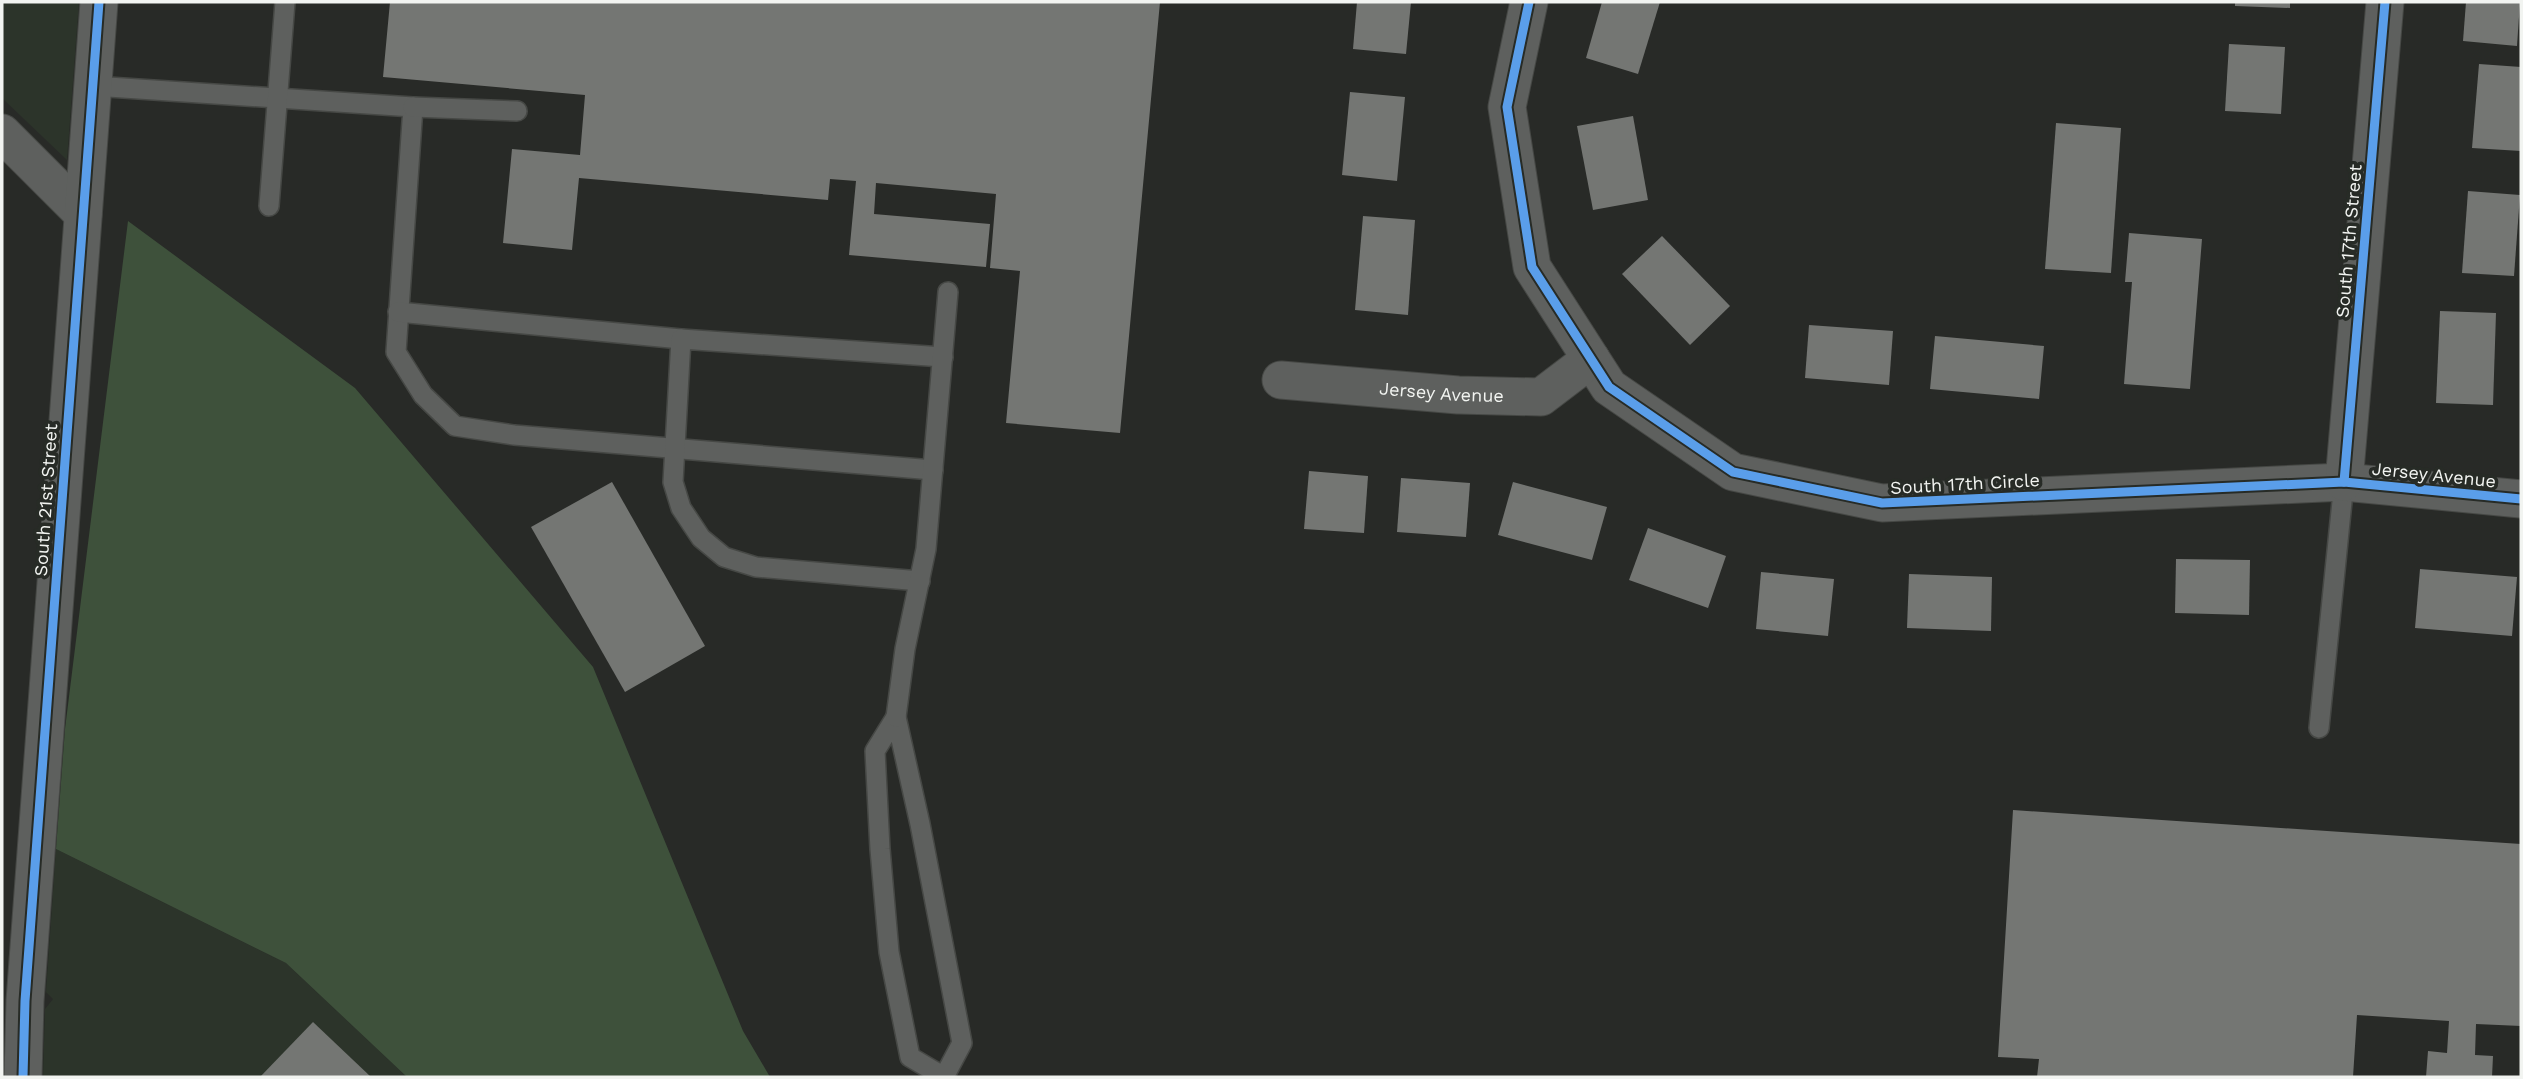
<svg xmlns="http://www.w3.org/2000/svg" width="2523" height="1079" font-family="'Work Sans',sans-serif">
  <rect width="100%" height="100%" fill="#282a27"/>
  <g fill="#2c342a">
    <path d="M2 2H79L67 160 2 98Z"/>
    <path d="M56 849 286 963 407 1077H43L45 1009 53 999 46 992Z"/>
  </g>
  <path fill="#3e513b" d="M128 221 355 388 593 667 743 1031 770 1077H407L286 963 56 849 65 729Z"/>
  <g fill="#747673">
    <path d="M390 2H1160L1120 433 1006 423 1020 271 990 268 996 194 876 183 874 214 990 224 986 267 849 255 856 181 830 179 828 200 579 178 572 250 503 243 512 149 580 155 585 95 383 77Z"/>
    <path d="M1357 2H1411L1406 54 1353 49Z"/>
    <path d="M1602 2H1660L1638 74 1586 58Z"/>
    <path d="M2235 2H2290V8L2235 6Z"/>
    <path d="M2466 2H2520L2517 46 2463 41Z"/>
    <path d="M2229 44 2285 47 2281 114 2225 111Z"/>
    <path d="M2479 64 2521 67V151L2472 148Z"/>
    <path d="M1350 92 1405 97 1397 181 1342 175Z"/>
    <path d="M1633 116 1648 200 1593 210 1577 126Z"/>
    <path d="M2056 123 2121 128 2111 273 2045 269Z"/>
    <path d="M2468 191 2520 195 2514 276 2462 273Z"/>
    <path d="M1363 216 1415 220 1408 315 1355 310Z"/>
    <path d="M2129 233 2202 239 2190 389 2124 384 2132 282H2125Z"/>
    <path d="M1662 236 1730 306 1690 345 1622 274Z"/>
    <path d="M2440 311 2496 313 2493 405 2436 403Z"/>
    <path d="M1809 325 1893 331 1889 385 1805 378Z"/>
    <path d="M1935 336 2044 346 2039 399 1930 389Z"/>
    <path d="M1309 471 1368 476 1364 533 1304 529Z"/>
    <path d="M1401 478 1470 483 1466 537 1397 532Z"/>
    <path d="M612 482 705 646 625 692 531 527Z"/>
    <path d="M1513 482 1607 507 1592 560 1498 535Z"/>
    <path d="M1648 528 1726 556 1708 608 1629 580Z"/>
    <path d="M2176 559 2250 560 2249 615 2175 613Z"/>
    <path d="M2420 569 2517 577 2512 636 2415 628Z"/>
    <path d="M1761 572 1834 579 1828 636 1756 629Z"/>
    <path d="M1909 574 1992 577 1991 631 1907 628Z"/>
    <path d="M2013 810 2521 844V1026L2476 1024 2475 1055 2493 1056 2492 1077H2426L2428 1051 2447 1053 2449 1021 2357 1015 2353 1077H2037L2039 1059 1998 1057Z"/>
    <path d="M313 1022 371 1077H260Z"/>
  </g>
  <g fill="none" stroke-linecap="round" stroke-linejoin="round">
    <defs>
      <g id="service">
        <path d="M93 86 413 107 396 352 423 395 455 426 514 435 933 470"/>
        <path d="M413 107 517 111"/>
        <path d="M269 206 285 2"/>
        <path d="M398 312 681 339"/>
        <path d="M920 581 756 567 724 557 701 538 681 508 673 482 681 339 943 357"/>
        <path d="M896 717 920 824 962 1043 944 1077 910 1057 889 952 880 849 875 751Z"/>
        <path d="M896 717 905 649 926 549 948 292"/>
        <path d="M2319 728 2344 482"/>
      </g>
      <g id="minor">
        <path d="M1529 2 1507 107 1532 267 1609 387 1733 472 1882 503 2344 482 2521 499"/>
        <path d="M2 133 83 214"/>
        <path id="s1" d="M1281 380 1458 395 1541 397 1591 359"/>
        <path d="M2344 482 2385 2"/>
        <path d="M23 1077 25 1001 99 2"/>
      </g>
    </defs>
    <use href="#service" stroke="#464845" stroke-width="22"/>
    <use href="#minor" stroke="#464845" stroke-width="39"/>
    <use href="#service" stroke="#5e605e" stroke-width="19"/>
    <use href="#minor" stroke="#5e605e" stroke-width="37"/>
    <defs>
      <g id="cycleway">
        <path d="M1529 2 1507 107 1532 267 1609 387 1733 472 1882 503 2344 482 2521 499"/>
        <path d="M2344 482 2385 2"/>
        <path d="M23 1077 25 1001 99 2"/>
      </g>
    </defs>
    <use href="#cycleway" stroke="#272b26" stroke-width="13"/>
    <use href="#cycleway" stroke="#5a9eea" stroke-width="9"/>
  </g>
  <g text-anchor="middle" stroke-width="7" stroke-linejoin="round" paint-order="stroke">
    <g font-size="18" fill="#f2f4f1" stroke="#272b26">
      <text transform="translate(2349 241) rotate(-85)" y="6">South 17th Street</text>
      <text dy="6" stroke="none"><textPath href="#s1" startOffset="161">Jersey Avenue</textPath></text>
      <text transform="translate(2434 475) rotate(6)" y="6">Jersey Avenue</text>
      <text transform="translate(1965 484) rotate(-3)" y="6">South 17th Circle</text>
      <text transform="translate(46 500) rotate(-86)" y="6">South 21st Street</text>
    </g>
  </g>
  <rect width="2523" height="1079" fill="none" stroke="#f2f4f1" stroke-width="7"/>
</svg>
